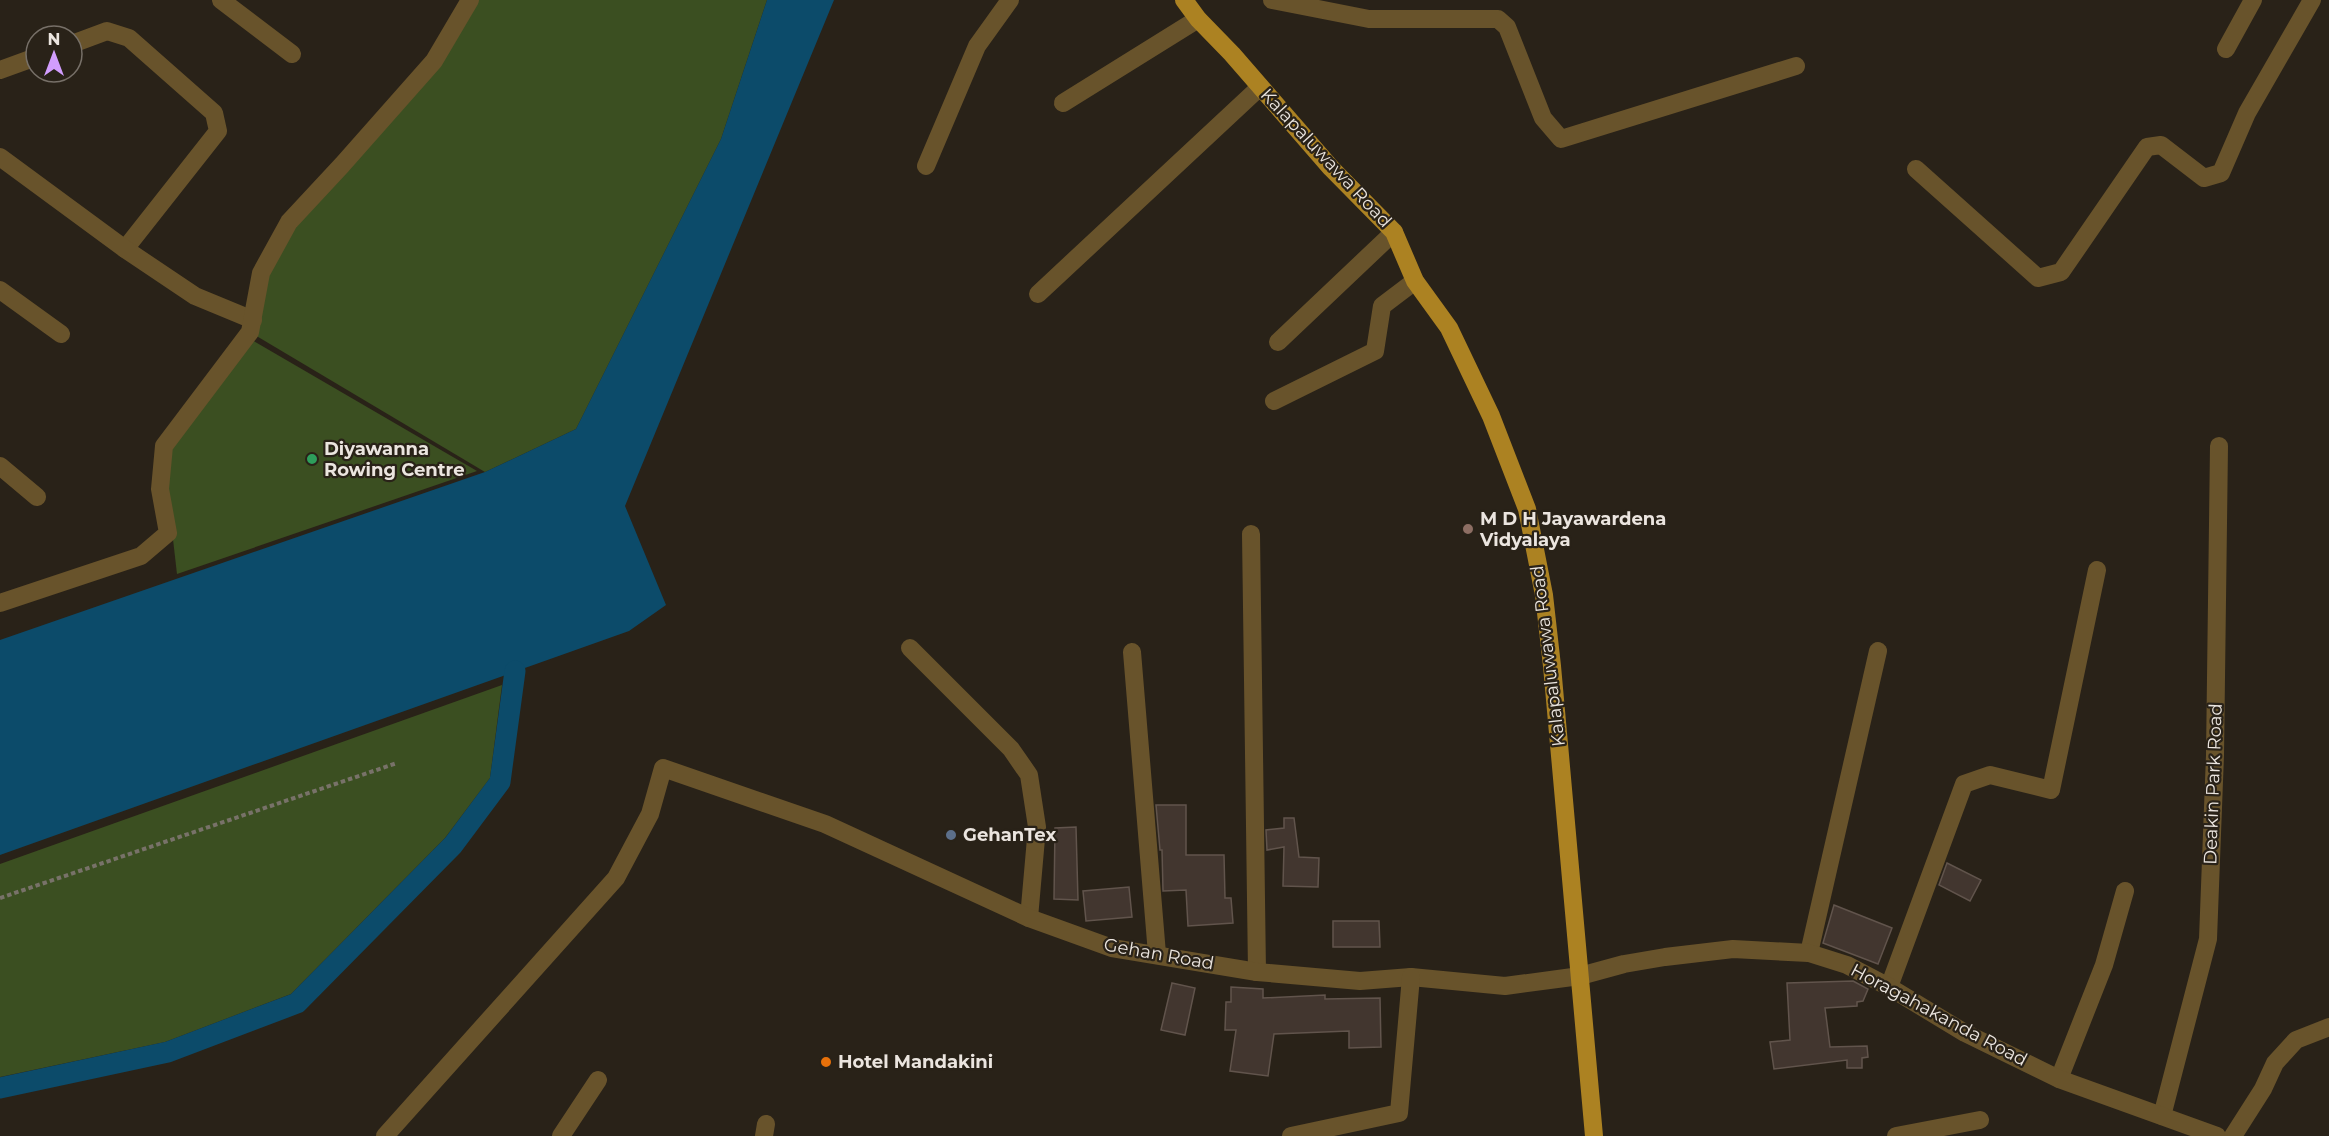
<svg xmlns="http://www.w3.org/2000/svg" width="2329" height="1136" font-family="Montserrat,sans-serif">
  <rect width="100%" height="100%" fill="#292218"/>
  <g fill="#3b4f21">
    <path d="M470 0H767L721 139 576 429 485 472 250 332 261 273Z"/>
    <path d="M252 340 477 471 177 574 167 487 170 446Z"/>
    <path d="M502 685 490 778 445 838 291 994 165 1042 0 1077V864Z"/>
  </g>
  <path fill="#0c4b6a" d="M767 0H834L625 506 666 605 629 631 0 855V640L485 472 576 429 721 139Z"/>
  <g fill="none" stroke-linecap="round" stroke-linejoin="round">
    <path stroke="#0c4b6a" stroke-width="21" d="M0 1088 168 1052 297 1003 453 845 500 782 515 671"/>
  </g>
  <g fill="#42362f" stroke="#61544c" stroke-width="1.5">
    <path d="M1156 805H1186V855H1224L1225 898H1231L1233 923 1188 926 1186 890 1163 891 1162 850H1160Z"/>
    <path d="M1284 818H1294L1299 857 1319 858 1318 887 1283 886 1284 847 1267 850 1266 830 1284 828Z"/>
    <path d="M1076 827 1078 900 1054 899 1055 828Z"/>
    <path d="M1947 863 1981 880 1970 901 1939 885Z"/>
    <path d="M1129 887 1132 917 1086 921 1083 891Z"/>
    <path d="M1834 905 1892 928 1878 964 1823 943Z"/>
    <path d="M1333 921H1379L1380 947H1333Z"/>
    <path d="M1853 981 1868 989 1863 1001 1857 1002V1006L1825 1008 1830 1047 1867 1046 1868 1057 1862 1058V1068H1847V1060L1774 1069 1770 1042 1790 1040 1787 983Z"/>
    <path d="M1172 983 1195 988 1185 1035 1161 1030Z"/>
    <path d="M1231 987 1263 989V998L1325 995V999L1380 998 1381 1047 1349 1048V1031L1274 1034 1268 1076 1230 1071 1236 1030H1225L1226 1002H1231Z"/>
  </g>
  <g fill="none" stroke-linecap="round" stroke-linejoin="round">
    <path stroke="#787269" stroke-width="4" stroke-dasharray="4.5 3" stroke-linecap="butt" d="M0 898 397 763"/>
    <g stroke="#68532b" stroke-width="18">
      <path d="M221 0 292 54"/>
      <path d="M1272 0 1369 19H1498L1507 27 1543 118 1561 139 1796 66"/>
      <path d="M72 44 107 31 129 38 214 113 218 131 125 249"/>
      <path d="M2226 49 2253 0"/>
      <path d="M0 70 36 57"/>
      <path d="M1063 103 1198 19"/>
      <path d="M0 157 125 249 195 296 253 320"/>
      <path d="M926 166 977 46 1010 0"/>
      <path d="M1916 169 2038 278 2061 272 2147 147 2161 145 2204 178 2221 173 2247 113 2312 0"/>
      <path d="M0 290 61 334"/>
      <path d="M1038 294 1260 87"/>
      <path d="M1278 342 1394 232"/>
      <path d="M1274 401 1375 351 1382 306 1415 281"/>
      <path d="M0 466 37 497"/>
      <path d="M1251 534 1257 972"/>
      <path d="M0 603 141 556 168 533 160 489 164 446 250 332 261 273 289 222 342 165 434 61 470 0"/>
      <path d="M910 648 1011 749 1029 775 1037 827 1029 918"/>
      <path d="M1132 652 1157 954"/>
      <path d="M1809 953 1878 651"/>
      <path d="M1889 987 1964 784 1990 775 2051 790 2097 570"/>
      <path d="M2059 1079 2104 965 2125 891"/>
      <path d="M2162 1116 2208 939 2215 755 2219 446"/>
      <path d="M385 1136 616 878 650 814 663 768 825 824 1029 918 1112 948 1257 972 1360 981 1411 977 1505 986 1580 976 1624 964 1665 957 1733 949 1809 953 1847 965 1889 987 1965 1033 2059 1079 2217 1136"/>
      <path d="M561 1136 598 1080"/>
      <path d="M764 1136 766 1124"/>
      <path d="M1291 1136 1399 1113 1411 977"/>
      <path d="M1896 1136 1980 1120"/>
      <path d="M2233 1136 2263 1089 2275 1063 2296 1040 2329 1027"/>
    </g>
    <path stroke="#ac8222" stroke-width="18" d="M1184 0 1198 19 1232 54 1331 168 1394 232 1415 281 1449 328 1491 416 1527 509 1544 595 1552 666 1594 1136"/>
  </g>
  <circle fill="#2e9e5b" stroke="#292218" stroke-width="2" cx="312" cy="459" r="6"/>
  <circle fill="#8d6e63" stroke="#292218" stroke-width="2" cx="1468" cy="529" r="6"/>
  <circle fill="#5c6f8a" stroke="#292218" stroke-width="2" cx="951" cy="835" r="6"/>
  <circle fill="#e8710a" stroke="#292218" stroke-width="2" cx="826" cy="1062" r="6"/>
  <g text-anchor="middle" stroke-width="4.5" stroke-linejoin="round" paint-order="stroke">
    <g font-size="18" fill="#ebe5df" stroke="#292218">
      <text transform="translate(1326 158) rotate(47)" y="6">Kalapaluwawa Road</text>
      <text transform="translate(1548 656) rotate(-97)" y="6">Kalapaluwawa Road</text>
      <text transform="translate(2213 784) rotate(-88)" y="6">Deakin Park Road</text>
      <text transform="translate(1159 954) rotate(10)" y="6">Gehan Road</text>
      <text transform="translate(1939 1015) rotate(28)" y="6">Horagahakanda Road</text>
    </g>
    <g font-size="18" font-weight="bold" fill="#ebe5df" stroke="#292218" text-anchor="start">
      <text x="324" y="455">Diyawanna<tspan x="324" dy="21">Rowing Centre</tspan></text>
      <text x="1480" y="525">M D H Jayawardena<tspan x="1480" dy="21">Vidyalaya</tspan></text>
      <text x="963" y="841">GehanTex</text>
      <text x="838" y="1068">Hotel Mandakini</text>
    </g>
  </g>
  <g transform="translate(54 54)"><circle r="28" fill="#292218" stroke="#777068" stroke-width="1.5"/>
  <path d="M0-4.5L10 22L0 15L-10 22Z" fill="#d29dfd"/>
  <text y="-9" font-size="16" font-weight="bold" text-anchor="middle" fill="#ebe5df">N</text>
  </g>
</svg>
